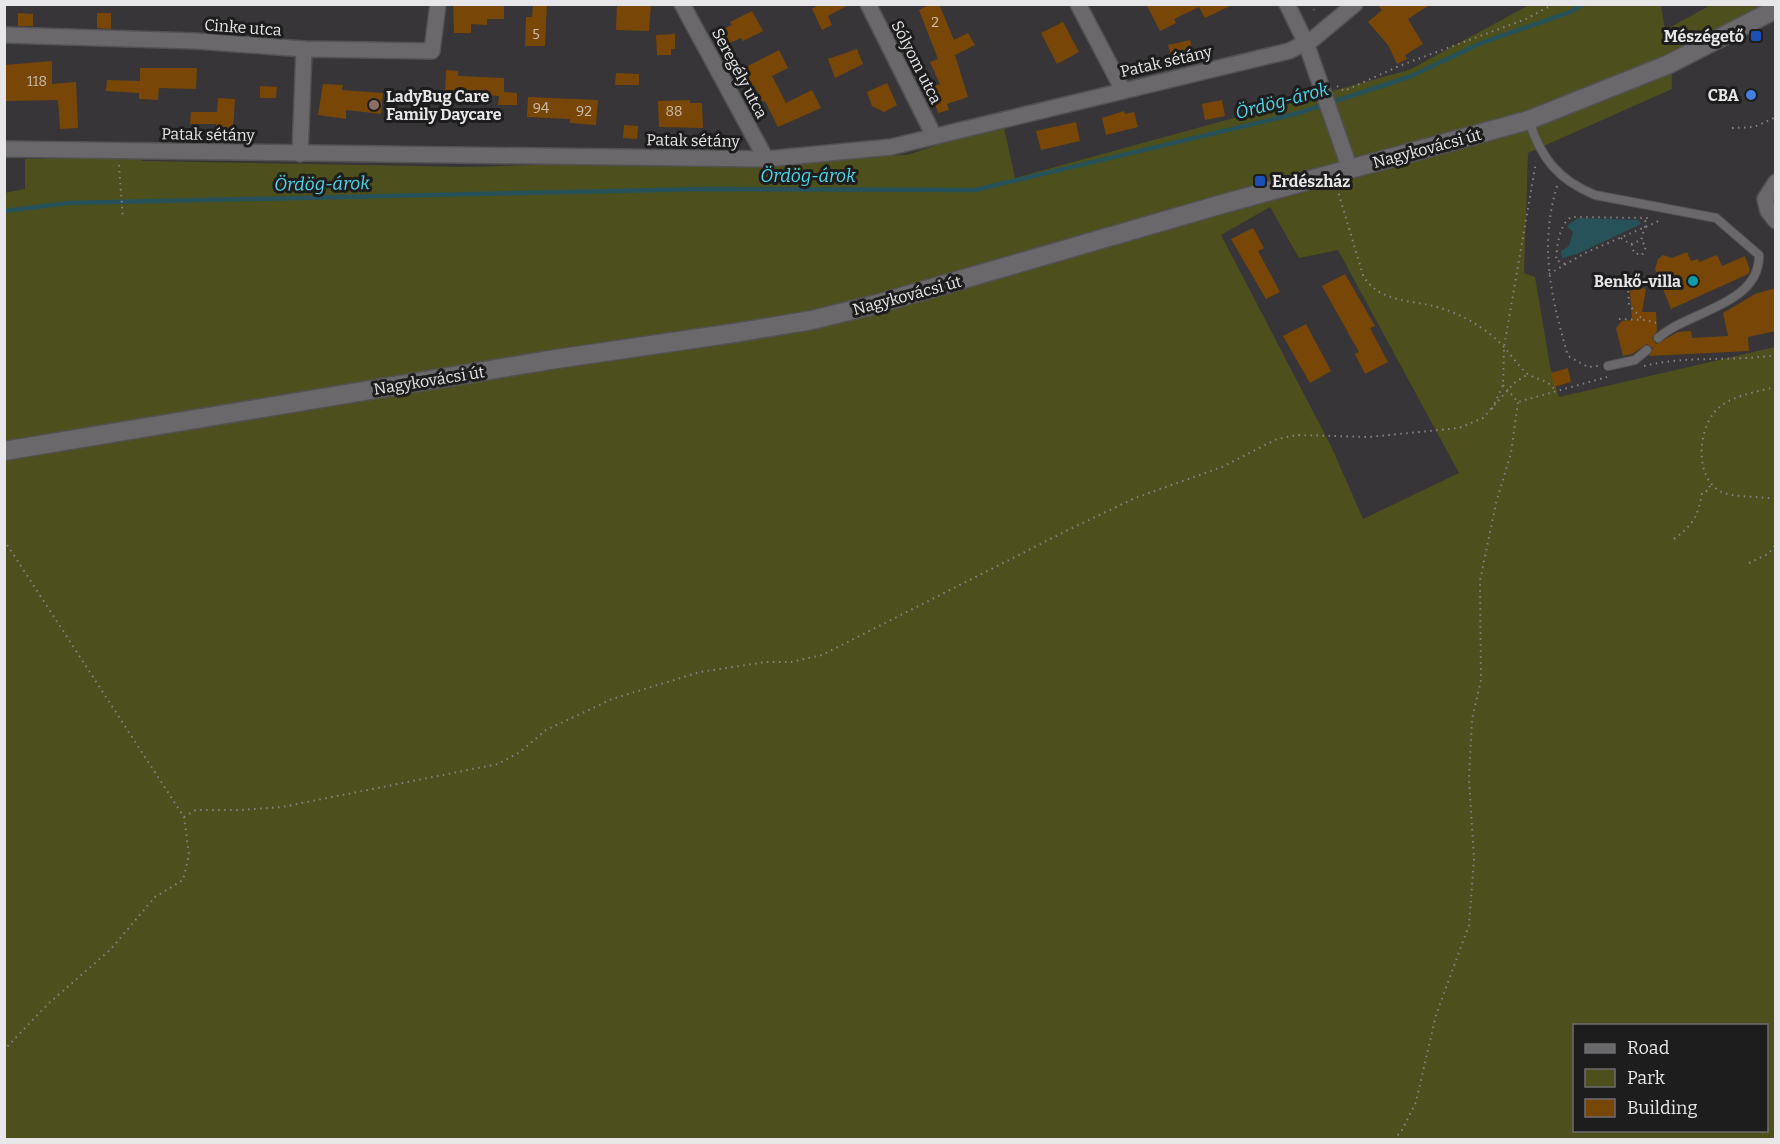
<svg xmlns="http://www.w3.org/2000/svg" width="1780" height="1144" font-family="Bitter,serif">
  <rect width="100%" height="100%" fill="#373537"/>
  <path fill="#4d501c" fill-rule="evenodd" d="M1529 5H1661L1665 30 1711 5H1765L1671 54 1672 89 1528 153 1524 273 1535 277 1550 366 1559 397 1775 347V1139H5L4 193 25 189V159H45L46 153 142 154V161L466 167 907 155 1003 123 1015 178 1409 70ZM1270 207 1299 258 1338 250 1459 473 1363 519 1331 446 1221 235ZM1574 1026H1766V1130H1574Z"/>
  <path fill="#285259" d="M1578 218 1638 220 1641 224 1577 254 1562 258 1561 251 1569 246 1573 232 1567 226Z"/>
  <g fill="none" stroke-linecap="round" stroke-linejoin="round">
    <path stroke="#285259" stroke-width="4.5" d="M4 211 68 203 703 189 975 190 1295 114 1409 77 1481 43 1570 12 1583 4"/>
  </g>
  <g fill="#784708">
    <path d="M453 4H504V19H487V25L471 24V33H454Z"/>
    <path d="M533 4H547L545 46H525L526 17H532Z"/>
    <path d="M617 4H651L649 31 616 30Z"/>
    <path d="M820 4H850L828 16 832 25 822 30 812 9Z"/>
    <path d="M930 4H939L954 40 968 33 975 45 955 55 968 97 947 104 949 110 938 113 930 88 940 84 930 62 938 59 919 10Z"/>
    <path d="M1146 4H1234L1205 18 1199 7 1174 19 1176 23 1160 31Z"/>
    <path d="M1377 4H1431L1408 19 1423 44 1405 55 1407 59 1397 64 1388 45 1368 22 1382 10Z"/>
    <path d="M752 11 763 31 743 41 741 38 728 44 721 30 732 25 730 22Z"/>
    <path d="M18 13 33 14V26H18Z"/>
    <path d="M97 13H111V29L97 28Z"/>
    <path d="M1063 22 1079 52 1057 64 1041 33Z"/>
    <path d="M675 34V49H671V55H657L656 35Z"/>
    <path d="M1190 40 1196 63 1184 65 1182 57 1172 59 1168 45Z"/>
    <path d="M857 49 863 64 835 78 828 59Z"/>
    <path d="M779 50 788 68 772 76 786 103 812 90 821 108 778 127 765 101 763 102 754 85 749 88 740 70Z"/>
    <path d="M52 61V84L76 82 78 128 60 129 58 100 4 101V65Z"/>
    <path d="M140 68H197L196 89 159 88 158 100 139 99V93L106 91 107 80 140 81Z"/>
    <path d="M446 70 458 71V76L504 78V92L517 93V105H498L499 96 445 92Z"/>
    <path d="M616 73 639 74V85H615Z"/>
    <path d="M887 83 897 105 884 112 872 106 867 92Z"/>
    <path d="M323 84 343 85 342 90 383 93 381 114 346 110V119L318 115Z"/>
    <path d="M260 86 277 87 276 98H260Z"/>
    <path d="M528 97 598 100 596 125 570 123V119L527 117Z"/>
    <path d="M218 98 235 99 233 131 216 130V124H190L191 112H217Z"/>
    <path d="M690 100V103H702L703 128 659 127 658 101Z"/>
    <path d="M1222 100 1225 116 1205 120 1202 104Z"/>
    <path d="M1124 111 1125 114 1134 112 1138 127 1106 135 1102 118Z"/>
    <path d="M1076 122 1080 141 1041 150 1036 131Z"/>
    <path d="M624 125 638 126 637 139 623 138Z"/>
    <path d="M1253 228 1264 248 1258 251 1280 292 1266 299 1231 239Z"/>
    <path d="M1687 252 1691 261 1698 259 1699 262 1717 255 1722 266 1745 256 1750 270 1748 274 1671 309 1655 269 1658 259 1663 255 1672 258Z"/>
    <path d="M1345 274 1375 326 1370 328 1388 362 1365 374 1355 354 1359 352 1322 286Z"/>
    <path d="M1636 286 1646 289 1642 312H1656L1657 331 1652 338 1656 344 1678 332 1691 331 1692 338 1728 336 1723 313 1755 294 1776 288V331L1748 337 1749 351 1649 356 1653 348 1647 344 1632 354 1623 356 1616 328 1622 321 1632 320 1630 291Z"/>
    <path d="M1306 324 1331 371 1310 383 1283 336Z"/>
    <path d="M1568 368 1571 382 1554 387 1551 373Z"/>
  </g>
  <g fill="none" stroke-linecap="round" stroke-linejoin="round">
    <defs>
      <g id="service">
        <path d="M1529 121C1541 158 1558 180 1595 195L1716 218 1759 255C1760 305 1688 311 1658 338"/>
        <path d="M1608 366 1635 360 1647 350"/>
      </g>
      <g id="minor">
        <path d="M682 4 766 159"/>
        <path d="M868 4 934 136"/>
        <path d="M1078 4 1123 90"/>
        <path d="M1287 4 1306 43 1350 169"/>
        <path d="M4 35 196 41 304 49 432 51 438 4"/>
        <path d="M4 149 766 159 891 147 1289 51 1313 39 1355 4"/>
        <path d="M300 154 304 49"/>
        <path d="M1776 182 1765 199 1768 211 1776 221"/>
      </g>
      <path id="tertiary" d="M4 451 556 359 734 333 812 320 877 304 1226 203 1529 120 1667 65 1776 9"/>
    </defs>
    <use href="#service" stroke="#525153" stroke-width="10"/>
    <use href="#minor" stroke="#525153" stroke-width="18"/>
    <use href="#tertiary" stroke="#525153" stroke-width="21"/>
    <g stroke="#848284" stroke-width="2" stroke-dasharray="1.5 4.5" stroke-linecap="butt">
      <path d="M1311 4 1314 10"/>
      <path d="M1337 86 1344 91 1399 66 1526 19 1554 4"/>
      <path d="M1732 128 1754 127 1776 117"/>
      <path d="M119 165 123 219"/>
      <path d="M1557 186C1539 247 1551 297 1568 356L1588 367 1598 366"/>
      <path d="M1337 188 1363 275C1377 302 1411 300 1437 307 1462 314 1486 328 1504 347 1511 355 1517 364 1525 372 1534 380 1550 379 1555 391"/>
      <path d="M1621 238 1632 245 1634 253 1642 255 1646 247 1641 240 1646 223 1644 218"/>
      <path d="M1631 244 1641 240"/>
      <path d="M1565 264 1556 260C1557 246 1559 225 1571 217L1651 218"/>
      <path d="M1549 274 1587 252 1657 222 1660 217"/>
      <path d="M1628 285 1629 305 1643 320"/>
      <path d="M1619 319 1646 320 1660 324"/>
      <path d="M1644 366C1688 355 1732 362 1776 355"/>
      <path d="M1503 385 1518 402 1607 377"/>
      <path d="M1776 387C1759 391 1737 395 1722 405 1697 422 1692 481 1724 493 1740 498 1759 496 1776 499"/>
      <path d="M1492 409 1503 385 1504 347 1536 162"/>
      <path d="M1674 539C1693 525 1698 516 1702 493L1709 490 1710 485"/>
      <path d="M4 540 184 817 189 855 183 880 155 897 110 950 48 1004 4 1050"/>
      <path d="M1749 563 1768 554 1776 544"/>
      <path d="M184 817 196 810H240L282 807 498 764 520 752 546 730 612 699 700 672 766 662H791L822 655 1068 530 1135 498 1222 467 1277 439 1297 435 1369 437 1459 428 1483 418 1514 383 1528 374"/>
      <path d="M1394 1140 1402 1130 1416 1102 1436 1015 1469 925 1474 859 1469 779 1472 719 1481 680 1480 581 1496 503 1511 453 1518 402"/>
    </g>
    <use href="#service" stroke="#6a686b" stroke-width="8"/>
    <use href="#minor" stroke="#6a686b" stroke-width="15"/>
    <use href="#tertiary" stroke="#6a686b" stroke-width="18"/>
  </g>
  <g fill="#1a4fb4" stroke="#1e1d1e" stroke-width="2">
    <rect x="1750" y="30" width="12" height="12" rx="3"/>
    <rect x="1254" y="175" width="12" height="12" rx="3"/>
  </g>
  <circle fill="#3f7fe0" stroke="#1e1d1e" stroke-width="2" cx="1751" cy="95" r="6"/>
  <circle fill="#8d6e63" stroke="#1e1d1e" stroke-width="2" cx="374" cy="105" r="6"/>
  <circle fill="#0f9aa8" stroke="#1e1d1e" stroke-width="2" cx="1693" cy="281" r="6"/>
  <g text-anchor="middle" stroke-width="6" stroke-linejoin="round" paint-order="stroke">
    <g font-size="14" fill="#cbbeb0">
      <text x="935" y="27">2</text>
      <text x="536" y="39">5</text>
      <text x="37" y="86">118</text>
      <text x="541" y="113">94</text>
      <text x="584" y="116">92</text>
      <text x="674" y="116">88</text>
    </g>
    <g font-size="16" fill="#e7e6e8" stroke="#1e1d1e">
      <text transform="translate(243 27) rotate(4)" y="6">Cinke utca</text>
      <text transform="translate(1166 61) rotate(-13)" y="6">Patak sétány</text>
      <text transform="translate(917 62) rotate(63)" y="6">Sólyom utca</text>
      <text transform="translate(740 73) rotate(62)" y="6">Seregély utca</text>
      <text transform="translate(208 134) rotate(1)" y="6">Patak sétány</text>
      <text transform="translate(693 140) rotate(1)" y="6">Patak sétány</text>
      <text transform="translate(1427 148) rotate(-15)" y="6">Nagykovácsi út</text>
      <text transform="translate(907 295) rotate(-15)" y="6">Nagykovácsi út</text>
      <text transform="translate(429 380) rotate(-9)" y="6">Nagykovácsi út</text>
    </g>
    <g font-size="16" font-weight="bold" fill="#e7e6e8" stroke="#1e1d1e" text-anchor="end">
      <text x="1744" y="42">Mészégető</text>
      <text x="1739" y="101">CBA</text>
      <text x="386" y="102" text-anchor="start">LadyBug Care<tspan x="386" dy="18">Family Daycare</tspan></text>
      <text x="1272" y="187" text-anchor="start">Erdészház</text>
      <text x="1681" y="287">Benkő-villa</text>
    </g>
    <g font-size="18" font-style="italic" fill="#4bd7ea" stroke="#1e1d1e">
      <text transform="translate(1282 101) rotate(-15)" y="6">Ördög-árok</text>
      <text x="808" y="182">Ördög-árok</text>
      <text transform="translate(322 184) rotate(-1)" y="6">Ördög-árok</text>
    </g>
  </g>
  <rect width="1780" height="1144" fill="none" stroke="#e7e6e8" stroke-width="12"/>
  <rect x="1573" y="1024" width="195" height="108" fill="#1e1d1e" stroke="#6e6d6f" stroke-width="1.5"/>
  <rect x="1585" y="1044" width="30" height="9" fill="#6a686b" stroke="#6e6d6f" stroke-width="1.5"/>
  <text x="1627" y="1054" font-size="18" fill="#e7e6e8">Road</text>
  <rect x="1585" y="1069" width="30" height="18" fill="#4d501c" stroke="#6e6d6f" stroke-width="1.5"/>
  <text x="1627" y="1084" font-size="18" fill="#e7e6e8">Park</text>
  <rect x="1585" y="1099" width="30" height="18" fill="#784708" stroke="#6e6d6f" stroke-width="1.5"/>
  <text x="1627" y="1114" font-size="18" fill="#e7e6e8">Building</text>
</svg>
